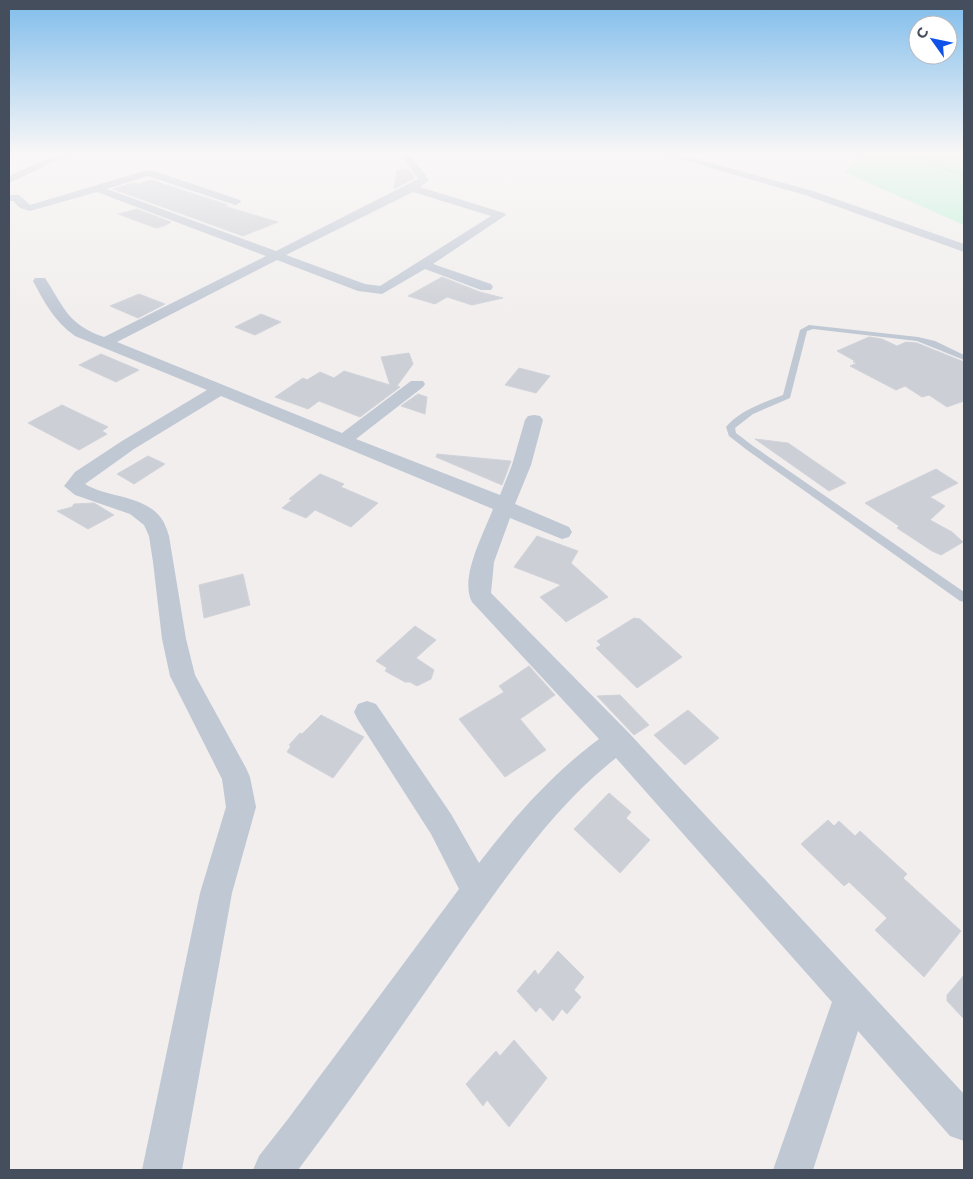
<svg xmlns="http://www.w3.org/2000/svg" width="973" height="1179" font-family="Montserrat,sans-serif">
  <rect width="100%" height="100%" fill="#f1eeed"/>
  <path fill="#b9f1d6" d="M866 154H964V225L844 172Z"/>
  <g fill="#cccfd6" stroke="#d1d3da">
    <path d="M409 169 415 178 394 189 397 170Z"/>
    <path d="M151 180 228 205 224 206 278 222 243 236 113 189 133 183 139 184Z"/>
    <path d="M137 209 171 222 164 226 156 228 118 214Z"/>
    <path d="M442 277 480 292 503 298 472 305 447 297 435 304 408 296Z"/>
    <path d="M139 294 165 304 138 318 110 306Z"/>
    <path d="M261 314 281 322 255 335 235 327Z"/>
    <path d="M869 337 882 339 897 346 906 342 917 343 964 362V401L947 407 929 395 922 397 905 386 896 390 850 366 857 363 853 362 855 361 837 351Z"/>
    <path d="M409 353 413 364 397 386 400 387 360 417 319 401 308 409 275 397 303 378 307 380 320 372 334 378 344 371 390 385 381 357Z"/>
    <path d="M101 354 139 370 116 382 79 365Z"/>
    <path d="M519 368 550 376 536 393 505 385Z"/>
    <path d="M418 394 427 397 425 414 401 406Z"/>
    <path d="M62 405 108 427 102 431 107 434 79 450 28 423Z"/>
    <path d="M755 439 788 443 846 483 829 491Z"/>
    <path d="M437 454 511 461 502 485 436 457Z"/>
    <path d="M148 456 165 464 134 484 117 474Z"/>
    <path d="M936 469 958 483 930 497 945 506 930 520 952 532 963 542 941 555 932 551 897 528 899 526 865 503Z"/>
    <path d="M320 474 344 484 341 487 378 503 351 527 315 510 306 518 282 508 292 500 289 499Z"/>
    <path d="M94 503 114 515 88 529 57 511 72 507 74 504Z"/>
    <path d="M537 536 578 551 571 563 608 597 566 622 540 597 561 585 514 567Z"/>
    <path d="M243 574 250 605 204 618 199 585Z"/>
    <path d="M634 618 640 619 682 657 637 688 596 648 601 645 597 641Z"/>
    <path d="M415 626 436 640 416 658 434 670 431 679 417 686 410 682H405L385 671 387 668 376 661Z"/>
    <path d="M529 666 555 695 520 719 546 750 505 777 459 719 504 692 499 686Z"/>
    <path d="M620 695 649 725 634 735 597 696Z"/>
    <path d="M688 710 719 738 685 765 654 735Z"/>
    <path d="M321 715 364 737 333 778 287 752 291 746 289 745 300 733 302 734Z"/>
    <path d="M609 793 631 812 626 818 650 840 620 873 574 829Z"/>
    <path d="M828 820 834 826 839 821 855 836 860 831 907 874 903 878 961 931 924 977 875 930 887 918 849 882 844 886 801 844Z"/>
    <path d="M558 951 584 977 574 990 581 997 567 1014 562 1009 553 1021 540 1007 536 1012 517 991 535 970 538 975Z"/>
    <path d="M964 975V1019L947 1001V995Z"/>
    <path d="M514 1040 547 1078 509 1127 487 1100 483 1106 466 1084 496 1051 500 1056Z"/>
  </g>
  <g fill="none" stroke-linecap="round" stroke-linejoin="round">
    <path stroke="#6fd0ae" stroke-width="1" stroke-dasharray="2 1" stroke-linecap="butt" d="M906 154 964 176"/>
    <path fill="#c0c8d4" fill-rule="evenodd" d="M809 325 918 337 935 341 964 355V360L917 341 813 329 807 331 790 398 753 414 735 428 736 433 753 446 964 592V602L960 601 747 450 729 436 726 427C740 410 763 403 783 395L800 330Z"/>
    <g fill="#c0c8d4" fill-rule="evenodd">
      <path d="M58 154H71L9 183V176Z"/>
      <path d="M400 154H409L429 180 420 187 504 213 506 215 433 264 491 284 493 287 491 290H481L425 269 382 294 358 291 277 260 117 342 342 433 411 381H423L425 384 423 387 356 439 500 495 512 465 525 420 528 416 534 415 540 416 543 420 531 465 515 504 569 527 572 532 569 537 562 539 510 518 494 562 491 593 628 732 964 1094V1141L950 1136 858 1031 813 1170H773L832 1002 616 758C552 808 507 877 460 942 407 1018 354 1096 298 1170H253L259 1156 288 1119 459 889 431 834 358 720 354 712 358 704 367 701 376 704 451 814 479 863C514 817 552 774 599 739L472 602C459 578 484 533 493 509L221 396 134 449 85 484C108 498 144 495 161 518 165 523 167 530 169 536L186 639 195 675 246 768 250 777 256 807 232 893 182 1170H142L200 893 226 807 222 779 170 676 162 639 153 562 149 536 144 525 130 514 75 495 64 486 75 472 122 441 207 390 75 336C55 322 44 302 33 281L35 278H45C64 307 68 325 104 337L266 256 97 192 30 211 20 208 13 201H9V195H19L30 205 144 171H154L240 200 241 202 236 205 232 204 148 176 107 189 276 251 418 179ZM413 192 491 216 380 286 365 284 286 255Z"/>
      <path d="M662 154H678L813 191 964 244V252L805 195Z"/>
    </g>
  </g>
  <linearGradient id="sky" x2="0" y2="1"><stop stop-color="#80bdeb"/><stop offset="0.48" stop-color="#f9f7f7"/><stop offset="1" stop-color="#f9f7f7" stop-opacity="0"/></linearGradient>
  <rect width="973" height="320" fill="url(#sky)"/>
  <rect width="973" height="1179" fill="none" stroke="#454e5c" stroke-width="20"/>
  <g transform="translate(933 40) rotate(303)"><circle r="24" fill="#ffffff" stroke="#b5b8be"/>
  <path d="M0-4L9 19L0 12L-9 19Z" fill="#1051e8"/>
  <text y="-8" font-size="14" font-weight="bold" text-anchor="middle" fill="#454e5c">С</text>
  </g>
</svg>
